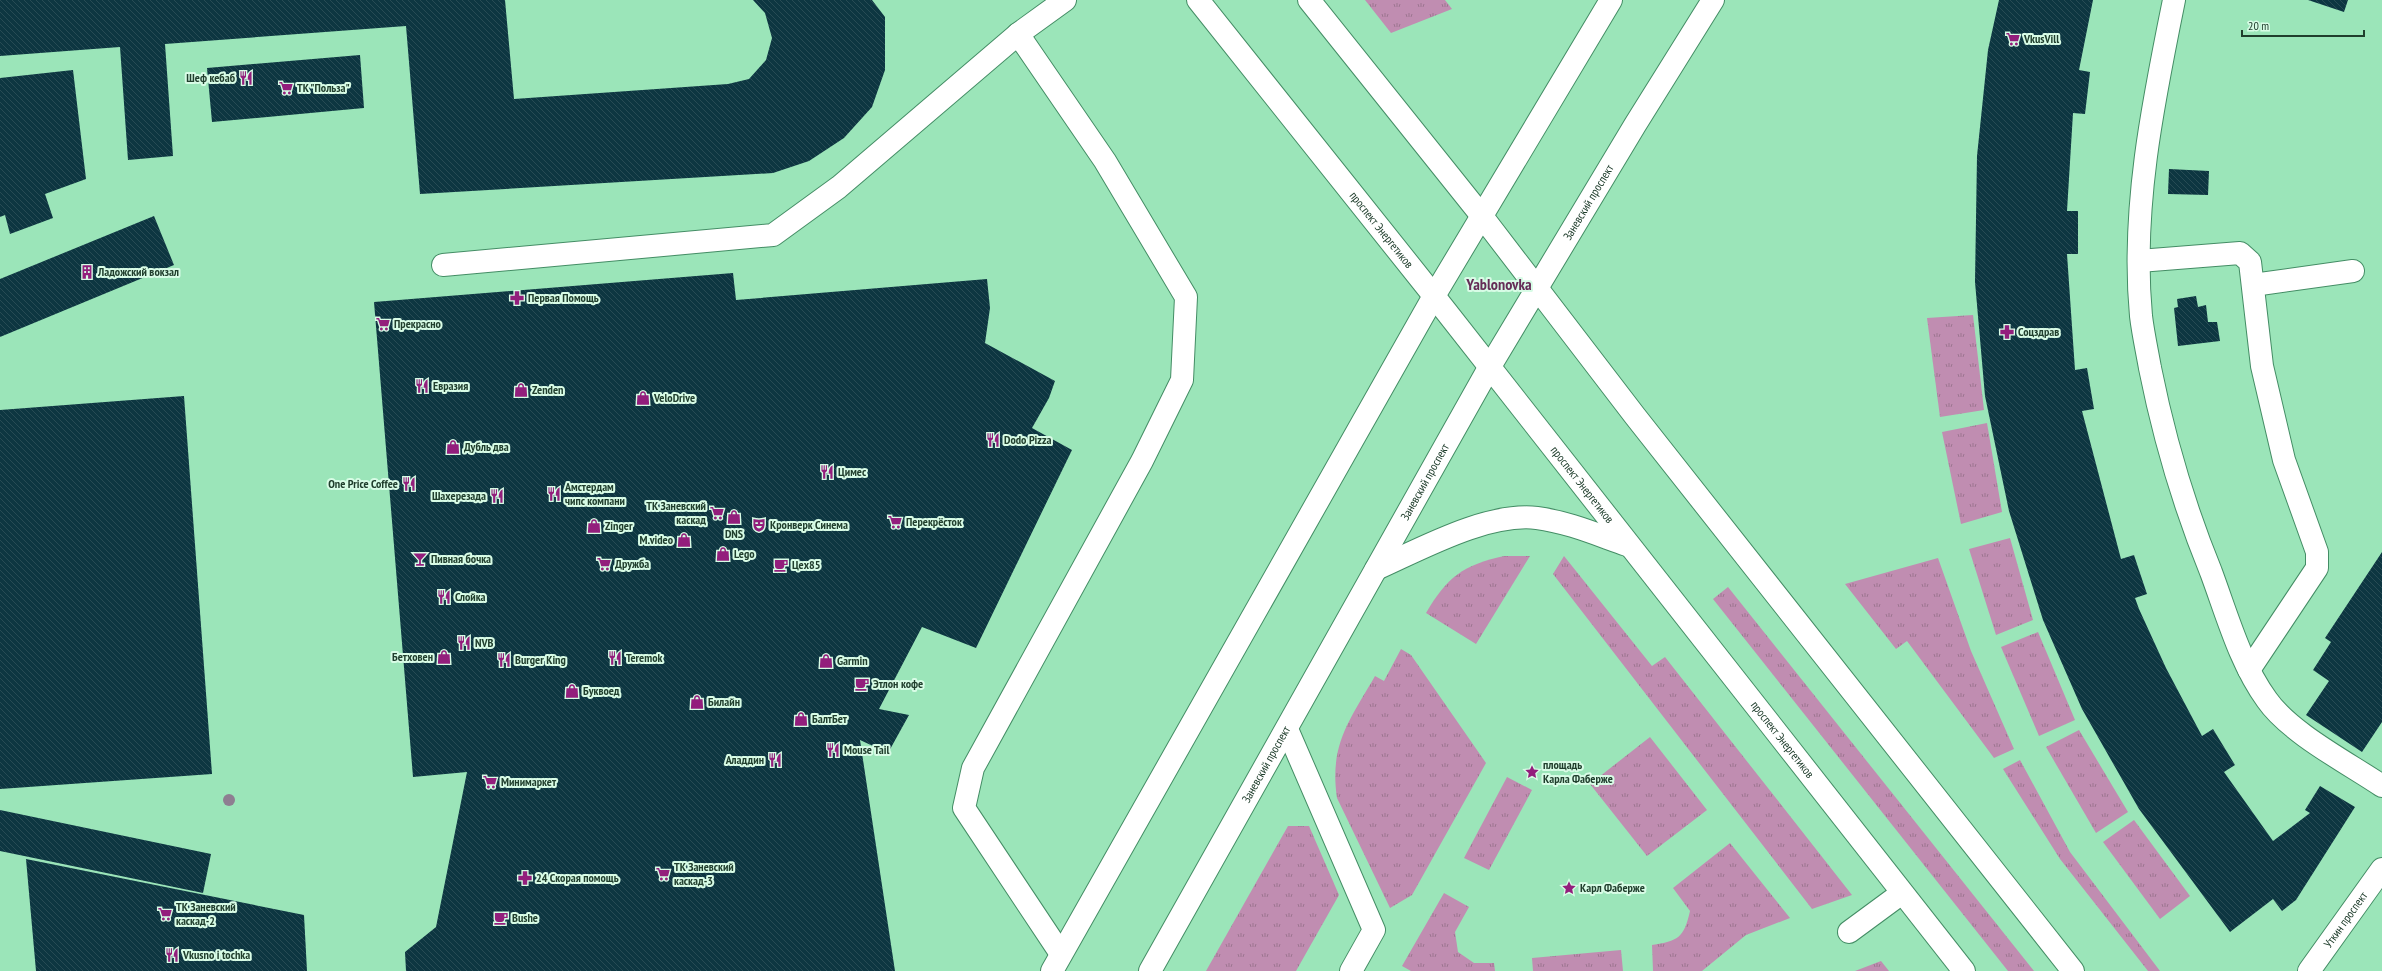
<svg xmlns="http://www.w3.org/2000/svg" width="2382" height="971" font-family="'PT Sans Narrow',sans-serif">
  <defs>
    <pattern id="grass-tufts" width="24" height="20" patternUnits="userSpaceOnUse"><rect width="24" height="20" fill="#c08db1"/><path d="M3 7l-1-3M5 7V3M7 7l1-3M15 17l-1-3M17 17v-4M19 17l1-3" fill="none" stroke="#9c7590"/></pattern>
    <pattern id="building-back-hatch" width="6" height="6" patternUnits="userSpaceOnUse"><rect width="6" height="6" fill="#0d3641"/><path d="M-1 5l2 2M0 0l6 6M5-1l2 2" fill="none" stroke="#274b54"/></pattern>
  </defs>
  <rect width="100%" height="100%" fill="#9be5b9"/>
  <g fill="url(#grass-tufts)">
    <path d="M1365 0H1445L1452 9 1391 33Z"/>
    <path d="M1973 315 1984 410 1940 417 1927 318Z"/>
    <path d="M1987 423 2002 512 1961 524 1942 432Z"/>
    <path d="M2010 538 2033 620 1996 635 1969 549Z"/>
    <path d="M1504 556H1530L1476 644 1426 613C1447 577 1463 565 1504 556Z"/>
    <path d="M1564 556 1652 666 1665 657 1852 895 1812 909 1553 574Z"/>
    <path d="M1938 558 1971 651 2014 749 1994 758 1907 641 1896 649 1845 584Z"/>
    <path d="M1728 587 2034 971H2008L1713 599Z"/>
    <path d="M2038 632 2075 720 2039 736 2001 647Z"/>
    <path d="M1401 649 1411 655 1486 763 1412 895 1390 908 1337 798C1329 744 1350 720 1375 676L1384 681Z"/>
    <path d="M2079 730 2128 812 2096 833 2046 747Z"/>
    <path d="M1650 737 1707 810 1647 856 1590 784Z"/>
    <path d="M2020 760 2070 852 2160 971H2148L2060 859 2003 769Z"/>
    <path d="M1507 777 1532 790 1489 870 1464 858Z"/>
    <path d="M2134 820 2190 896 2160 919 2103 842Z"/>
    <path d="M1288 826H1309L1339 895 1296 971H1206Z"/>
    <path d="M1730 843 1790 918 1746 935 1702 971H1653L1652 945C1678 941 1684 938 1690 911L1673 888Z"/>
    <path d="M1444 893 1469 907 1455 932 1458 952 1474 963H1494L1495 971H1411L1402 966Z"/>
    <path d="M1621 950 1623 971H1533L1532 958Z"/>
    <path d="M1881 961 1889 971H1855Z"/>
  </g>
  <g fill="url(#building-back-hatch)">
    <path d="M0 0H505L514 99 728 84 749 79 766 60 772 38 765 13 753 0H872L885 17V70L872 107 844 138 809 161 773 173 420 194 406 26 165 44 173 156 128 160 120 47 0 56Z"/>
    <path d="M1999 0H2093L2079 70 2090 72 2085 114 2073 113 2067 211H2078V254H2067L2075 370 2087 368 2094 409 2082 411 2121 559 2134 555 2147 594 2135 598 2139 609 2166 668 2202 736 2213 729 2235 765 2224 772 2273 841 2310 813 2305 810 2320 786 2355 807 2296 900 2282 911 2273 899 2230 932 2139 809 2082 709 2043 620 2009 511 1985 396 1975 282 1977 156 1988 50Z"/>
    <path d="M2308 0H2348L2344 12Z"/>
    <path d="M360 55 364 108 212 122 207 68Z"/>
    <path d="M73 70 86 179 45 194 53 218 10 234 5 215 0 217V78Z"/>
    <path d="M2169 169 2209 171 2208 195 2168 194Z"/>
    <path d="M154 216 174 265 0 337V279Z"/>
    <path d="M733 273 736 300 987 279 990 308 985 343 1055 381 1049 398 1032 428 1072 450 976 648 922 627 879 709 909 715 888 753 860 740 895 971H406L405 952 436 927 467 772 413 777 374 302Z"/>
    <path d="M2196 296 2198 307 2206 305 2208 322H2217L2220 341 2178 346 2174 308 2178 307 2177 299Z"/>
    <path d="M184 396 212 774 0 789V410Z"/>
    <path d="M2382 552V722L2362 752 2306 715 2329 681 2313 670 2331 642 2325 638Z"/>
    <path d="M0 810 211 854 203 893 0 851Z"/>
    <path d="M26 859 304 915 307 971H36Z"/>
  </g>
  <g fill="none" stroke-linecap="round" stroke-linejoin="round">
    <defs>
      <g id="service">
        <path d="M2174 0C2153 103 2131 210 2141 316 2143 333 2147 351 2150 368 2164 438 2184 506 2211 572 2227 615 2240 663 2267 700 2290 733 2348 763 2382 786"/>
        <path d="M1018 34 1105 161 1186 297 1182 380 1142 461 973 768 964 808 1061 954"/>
        <path d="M2139 261 2240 253 2250 262 2262 366 2284 460 2317 552V568L2249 670"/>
        <path d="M443 265 773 235 839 187 1018 34 1065 0"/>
        <path d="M2253 285 2353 271"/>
        <path d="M1287 729 1374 930 1351 971"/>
        <path d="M1849 932 1902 893"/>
      </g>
      <g id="minor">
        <path id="s1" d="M2309 971 2382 869"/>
      </g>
      <g id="tertiary">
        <path id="s2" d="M1198 0 1434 296"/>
        <path d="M1309 0 1481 215"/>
      </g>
      <g id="primary">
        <path d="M1481 215 1635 416 2073 971"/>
        <path id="s3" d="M1434 296 1964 971"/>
        <path d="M1376 569C1421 549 1487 512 1537 518 1568 522 1598 535 1627 545"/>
        <path d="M1052 971 1434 296 1611 0"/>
        <path id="s4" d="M1150 971 1489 368 1635 125 1713 0"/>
      </g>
    </defs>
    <use href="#service" stroke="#448d65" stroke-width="24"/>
    <use href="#minor" stroke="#448d65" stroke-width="24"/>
    <use href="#tertiary" stroke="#448d65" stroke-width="24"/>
    <use href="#primary" stroke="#448d65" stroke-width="24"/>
    <use href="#service" stroke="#fff" stroke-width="22"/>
    <use href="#minor" stroke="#fff" stroke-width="22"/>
    <use href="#tertiary" stroke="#fff" stroke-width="22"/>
    <use href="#primary" stroke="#fff" stroke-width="22"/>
  </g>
  <circle fill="#8e7e91" cx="229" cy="800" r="6"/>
  <defs>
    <symbol id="supermarket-bare" viewBox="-9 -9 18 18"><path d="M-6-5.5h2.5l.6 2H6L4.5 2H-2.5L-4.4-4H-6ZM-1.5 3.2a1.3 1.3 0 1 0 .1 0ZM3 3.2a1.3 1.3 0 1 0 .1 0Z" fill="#931e7c" stroke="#d8fce6" stroke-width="2.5" paint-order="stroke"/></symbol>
    <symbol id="restaurant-bare" viewBox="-9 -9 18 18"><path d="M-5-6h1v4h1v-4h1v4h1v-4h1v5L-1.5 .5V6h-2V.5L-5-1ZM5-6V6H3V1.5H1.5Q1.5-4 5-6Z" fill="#931e7c" stroke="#d8fce6" stroke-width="2.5" paint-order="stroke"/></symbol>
    <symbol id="building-bare" viewBox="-9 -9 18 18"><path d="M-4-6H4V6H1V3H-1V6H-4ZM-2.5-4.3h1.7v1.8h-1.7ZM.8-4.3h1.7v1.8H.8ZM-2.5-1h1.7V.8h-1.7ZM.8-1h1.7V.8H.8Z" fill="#931e7c" stroke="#d8fce6" stroke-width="2.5" paint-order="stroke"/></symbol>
    <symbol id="pharmacy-bare" viewBox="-9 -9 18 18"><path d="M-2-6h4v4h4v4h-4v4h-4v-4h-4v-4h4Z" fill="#931e7c" stroke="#d8fce6" stroke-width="2.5" paint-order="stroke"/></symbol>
    <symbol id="shop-bare" viewBox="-9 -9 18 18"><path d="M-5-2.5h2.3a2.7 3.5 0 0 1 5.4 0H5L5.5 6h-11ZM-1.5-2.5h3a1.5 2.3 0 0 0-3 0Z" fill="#931e7c" stroke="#d8fce6" stroke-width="2.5" paint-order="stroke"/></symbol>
    <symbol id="theatre-bare" viewBox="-9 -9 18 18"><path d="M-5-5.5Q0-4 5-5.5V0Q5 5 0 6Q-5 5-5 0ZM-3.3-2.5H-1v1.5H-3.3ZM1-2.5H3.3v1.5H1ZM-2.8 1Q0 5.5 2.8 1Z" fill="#931e7c" stroke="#d8fce6" stroke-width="2.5" paint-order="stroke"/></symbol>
    <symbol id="bar-bare" viewBox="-9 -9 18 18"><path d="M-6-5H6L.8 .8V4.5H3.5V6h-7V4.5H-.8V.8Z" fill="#931e7c" stroke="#d8fce6" stroke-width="2.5" paint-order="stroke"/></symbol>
    <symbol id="cafe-bare" viewBox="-9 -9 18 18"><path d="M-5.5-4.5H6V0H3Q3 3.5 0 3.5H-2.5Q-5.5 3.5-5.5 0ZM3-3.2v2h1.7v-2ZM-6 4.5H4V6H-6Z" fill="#931e7c" stroke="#d8fce6" stroke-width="2.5" paint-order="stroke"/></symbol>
    <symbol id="sight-bare" viewBox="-9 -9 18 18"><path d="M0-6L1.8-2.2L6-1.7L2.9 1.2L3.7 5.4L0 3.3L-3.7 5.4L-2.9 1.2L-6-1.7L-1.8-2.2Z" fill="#931e7c" stroke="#d8fce6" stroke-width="2.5" paint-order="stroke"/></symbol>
  </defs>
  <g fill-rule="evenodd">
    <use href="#supermarket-bare" x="2003" y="29" width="20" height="20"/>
    <use href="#restaurant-bare" x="236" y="68" width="20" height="20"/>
    <use href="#supermarket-bare" x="276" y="78" width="20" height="20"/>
    <use href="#building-bare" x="77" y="262" width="20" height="20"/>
    <use href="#pharmacy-bare" x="507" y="288" width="20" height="20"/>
    <use href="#supermarket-bare" x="373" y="314" width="20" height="20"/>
    <use href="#pharmacy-bare" x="1997" y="322" width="20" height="20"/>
    <use href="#restaurant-bare" x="412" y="376" width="20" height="20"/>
    <use href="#shop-bare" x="511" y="380" width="20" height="20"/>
    <use href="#shop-bare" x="633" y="388" width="20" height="20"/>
    <use href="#restaurant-bare" x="983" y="430" width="20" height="20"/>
    <use href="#shop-bare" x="443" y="437" width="20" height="20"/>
    <use href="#restaurant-bare" x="817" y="462" width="20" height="20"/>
    <use href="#restaurant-bare" x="399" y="474" width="20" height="20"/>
    <use href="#restaurant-bare" x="544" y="484" width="20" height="20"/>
    <use href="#restaurant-bare" x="487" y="486" width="20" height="20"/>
    <use href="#supermarket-bare" x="707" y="503" width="20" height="20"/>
    <use href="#shop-bare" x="724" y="507" width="20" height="20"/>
    <use href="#supermarket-bare" x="885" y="512" width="20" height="20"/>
    <use href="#theatre-bare" x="749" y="515" width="20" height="20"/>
    <use href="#shop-bare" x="584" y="516" width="20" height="20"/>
    <use href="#shop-bare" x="674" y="530" width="20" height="20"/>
    <use href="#shop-bare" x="713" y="544" width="20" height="20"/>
    <use href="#bar-bare" x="410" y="549" width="20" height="20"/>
    <use href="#supermarket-bare" x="594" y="554" width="20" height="20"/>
    <use href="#cafe-bare" x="771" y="555" width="20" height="20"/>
    <use href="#restaurant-bare" x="434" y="587" width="20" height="20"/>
    <use href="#restaurant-bare" x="454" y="633" width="20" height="20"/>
    <use href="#shop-bare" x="434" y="647" width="20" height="20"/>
    <use href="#restaurant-bare" x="605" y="648" width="20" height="20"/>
    <use href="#restaurant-bare" x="494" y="650" width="20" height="20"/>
    <use href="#shop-bare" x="816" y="651" width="20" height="20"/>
    <use href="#cafe-bare" x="852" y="674" width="20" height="20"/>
    <use href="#shop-bare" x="562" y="681" width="20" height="20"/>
    <use href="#shop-bare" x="687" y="692" width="20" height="20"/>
    <use href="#shop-bare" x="791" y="709" width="20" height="20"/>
    <use href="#restaurant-bare" x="823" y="740" width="20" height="20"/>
    <use href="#restaurant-bare" x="765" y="750" width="20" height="20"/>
    <use href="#sight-bare" x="1522" y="762" width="20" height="20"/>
    <use href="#supermarket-bare" x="480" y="772" width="20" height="20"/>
    <use href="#supermarket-bare" x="653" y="864" width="20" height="20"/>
    <use href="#pharmacy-bare" x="515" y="868" width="20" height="20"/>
    <use href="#sight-bare" x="1559" y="878" width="20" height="20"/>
    <use href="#supermarket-bare" x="155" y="904" width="20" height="20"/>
    <use href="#cafe-bare" x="491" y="908" width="20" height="20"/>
    <use href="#restaurant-bare" x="162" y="945" width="20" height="20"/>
  </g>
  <g text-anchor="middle" stroke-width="4" stroke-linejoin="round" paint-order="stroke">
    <g font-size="12" font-weight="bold" fill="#203e2d" stroke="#d8fce6" text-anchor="start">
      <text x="2024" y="43">VkusVill</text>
      <text x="235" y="82" text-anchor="end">Шеф кебаб</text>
      <text x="297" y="92">ТК "Польза"</text>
      <text x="98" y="276">Ладожский вокзал</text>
      <text x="528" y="302">Первая Помощь</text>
      <text x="394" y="328">Прекрасно</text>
      <text x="2018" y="336">Соцздрав</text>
      <text x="433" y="390">Евразия</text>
      <text x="532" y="394">Zenden</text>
      <text x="654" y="402">VeloDrive</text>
      <text x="1004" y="444">Dodo Pizza</text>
      <text x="464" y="451">Дубль два</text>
      <text x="838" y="476">Цимес</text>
      <text x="398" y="488" text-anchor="end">One Price Coffee</text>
      <text x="565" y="491">Амстердам<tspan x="565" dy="14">чипс компани</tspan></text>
      <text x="486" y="500" text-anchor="end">Шахерезада</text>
      <text x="706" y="510" text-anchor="end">ТК Заневский<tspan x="706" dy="14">каскад</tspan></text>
      <text x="906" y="526">Перекрёсток</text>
      <text x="770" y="529">Кронверк Синема</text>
      <text x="605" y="530">Zinger</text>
      <text x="734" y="538" text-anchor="middle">DNS</text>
      <text x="673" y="544" text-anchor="end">M.video</text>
      <text x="734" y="558">Lego</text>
      <text x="431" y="563">Пивная бочка</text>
      <text x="615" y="568">Дружба</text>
      <text x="792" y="569">Цех85</text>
      <text x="455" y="601">Слойка</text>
      <text x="475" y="647">NVB</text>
      <text x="433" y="661" text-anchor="end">Бетховен</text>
      <text x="626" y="662">Teremok</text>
      <text x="515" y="664">Burger King</text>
      <text x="837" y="665">Garmin</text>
      <text x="873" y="688">Этлон кофе</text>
      <text x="583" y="695">Буквоед</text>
      <text x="708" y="706">Билайн</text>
      <text x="812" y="723">БалтБет</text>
      <text x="844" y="754">Mouse Tail</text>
      <text x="764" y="764" text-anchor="end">Аладдин</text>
      <text x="1543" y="769">площадь<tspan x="1543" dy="14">Карла Фаберже</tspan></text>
      <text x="501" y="786">Минимаркет</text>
      <text x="674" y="871">ТК Заневский<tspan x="674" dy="14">каскад-3</tspan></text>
      <text x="536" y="882">24 Скорая помощь</text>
      <text x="1580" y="892">Карл Фаберже</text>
      <text x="176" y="911">ТК Заневский<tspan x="176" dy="14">каскад-2</tspan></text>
      <text x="512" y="922">Bushe</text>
      <text x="183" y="959">Vkusno i tochka</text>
    </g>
    <g font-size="12" fill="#203e2d" stroke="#d8fce6">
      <text dy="4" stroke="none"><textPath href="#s4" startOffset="885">Заневский проспект</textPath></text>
      <text dy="4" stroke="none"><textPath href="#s2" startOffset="294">проспект Энергетиков</textPath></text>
      <text dy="4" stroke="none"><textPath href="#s4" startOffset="561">Заневский проспект</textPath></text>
      <text dy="4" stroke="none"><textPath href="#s3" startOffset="240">проспект Энергетиков</textPath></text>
      <text dy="4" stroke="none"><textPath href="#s3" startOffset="564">проспект Энергетиков</textPath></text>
      <text dy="4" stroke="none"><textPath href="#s4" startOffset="237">Заневский проспект</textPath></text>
      <text dy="4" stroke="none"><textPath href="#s1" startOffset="63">Уткин проспект</textPath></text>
    </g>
    <g font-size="16" font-weight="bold" fill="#652d57" stroke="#d8fce6">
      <text x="1499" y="290">Yablonovka</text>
    </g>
  </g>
  <path d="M2242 30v6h122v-6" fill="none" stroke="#203e2d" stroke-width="2"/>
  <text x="2248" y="30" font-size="12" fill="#203e2d" stroke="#d8fce6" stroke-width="3" paint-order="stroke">20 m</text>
</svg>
